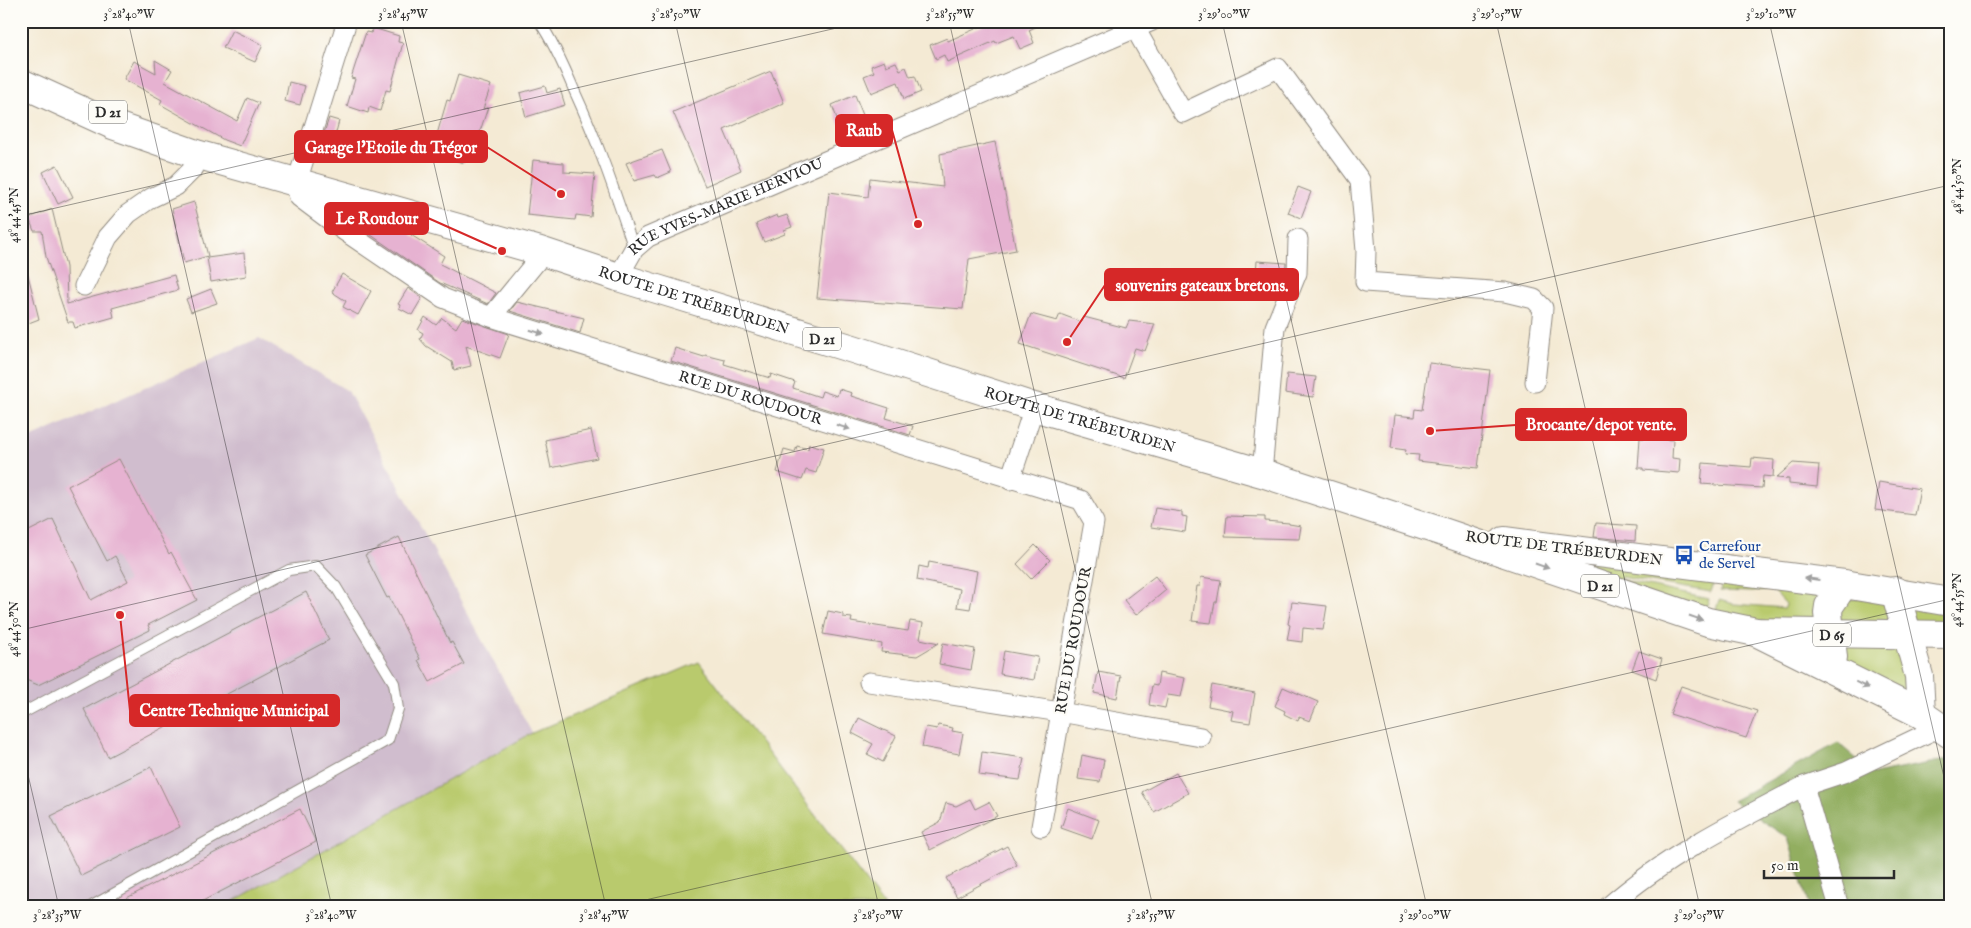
<svg xmlns="http://www.w3.org/2000/svg" width="1971" height="928" font-family="'IM FELL English',serif">
  <rect width="100%" height="100%" fill="#fdfcf7"/>
  <filter id="ink" filterUnits="userSpaceOnUse"><feTurbulence type="fractalNoise" baseFrequency=".02" numOctaves="2"/><feDisplacementMap in="SourceGraphic" scale="10" xChannelSelector="R" yChannelSelector="G"/><feConvolveMatrix kernelMatrix="1 2 1 2 8 2 1 2 1" color-interpolation-filters="sRGB"/></filter>
  <filter id="wash" filterUnits="userSpaceOnUse"><feTurbulence type="fractalNoise" baseFrequency=".0096" numOctaves="4" result="noise"/><feDisplacementMap in="SourceGraphic" scale="20" xChannelSelector="R" yChannelSelector="G"/><feGaussianBlur stdDeviation="1.12" result="paint"/><feColorMatrix in="noise" values="0 0 0 0 0 0 0 0 0 0 0 0 0 0 0 0 0 1.4 0 .05"/><feComposite in="paint" operator="in"/></filter>
  <g filter="url(#wash)">
    <rect width="100%" height="100%" fill="#f4ead4"/>
    <path fill="#d0bdce" d="M259 338 348 391 532 733 223 907H21V442Z"/>
    <g fill="#b9ca6d" stroke="#727a4c">
      <path d="M1511 548 1716 576 1711 592 1621 577 1620 580 1709 599 1705 614Z"/>
      <path d="M1724 578 1827 593 1817 628 1714 616 1719 600 1734 604 1785 608 1786 604 1773 590 1752 592 1720 591Z"/>
      <path d="M1862 598C1889 601 1887 604 1897 628L1841 626 1840 607 1848 600Z"/>
      <path d="M1908 605 1950 610V625L1917 629Z"/>
      <path d="M1902 641 1918 709 1846 667 1838 644Z"/>
      <path d="M699 662 885 907H223L532 733Z"/>
    </g>
    <path fill="#92ae60" stroke="#5e6c46" d="M1838 743 1874 774 1945 760 1950 763V907H1809L1788 838 1732 801Z"/>
    <g id="blocks">
      <g fill="#e6b2d1">
        <path d="M993 21H1048L1029 30 1034 43 1020 49 1014 36 996 43 995 41 947 62 944 55 936 59 930 45 947 38 948 41Z"/>
        <path d="M373 28 399 36 398 42 403 43 390 91 386 90 380 111 369 107 368 113 347 106 355 79 351 78 366 32 371 33Z"/>
        <path d="M232 30 263 45 255 62 223 48Z"/>
        <path d="M155 60 172 70 165 82 237 121 247 98 259 103 240 146 224 140 160 104 162 100 124 79 134 61 156 73Z"/>
        <path d="M884 61 886 66 896 62 900 70 906 67 910 77 915 76 921 92 904 99 898 82 871 93 864 76 874 72 871 66Z"/>
        <path d="M771 71 784 103 724 130 741 170 705 186 673 112Z"/>
        <path d="M458 75 491 85 483 109 488 107 471 159 466 158 464 163 437 155 438 149 433 148 447 100 450 101Z"/>
        <path d="M289 82 305 86 300 105 285 101Z"/>
        <path d="M545 86 547 93 560 89 565 105 526 117 520 93Z"/>
        <path d="M855 95 863 115 839 124 832 105Z"/>
        <path d="M329 118 339 121 335 136 324 133Z"/>
        <path d="M995 142 1016 250 969 259 963 309 817 298 829 192 868 197 870 178 943 187 940 154Z"/>
        <path d="M662 150 671 172 657 178 655 175 634 181 626 163Z"/>
        <path d="M533 160 564 163V172L595 174 591 217 576 215 575 220 527 215Z"/>
        <path d="M57 165 73 197 58 204 43 172Z"/>
        <path d="M1298 187 1311 192 1301 218 1288 213Z"/>
        <path d="M194 202 208 256 184 263 172 209Z"/>
        <path d="M52 209 66 267 67 304 174 275 178 290 112 308 114 317 75 328 73 322H68L46 257 42 231H34L29 218Z"/>
        <path d="M777 215 778 218 787 215 792 227 784 230 785 234 764 242 756 224Z"/>
        <path d="M367 219 412 232 411 235 444 256 440 264 496 293 488 304 440 283 364 230V225Z"/>
        <path d="M244 253 246 276 211 282 207 258Z"/>
        <path d="M1257 261 1286 263 1285 273 1280 285 1255 283Z"/>
        <path d="M21 267H26L39 319 26 324 21 306Z"/>
        <path d="M342 274 371 291 358 315 343 307 346 301 332 292Z"/>
        <path d="M408 288 422 298 412 315 399 308 400 305 398 304Z"/>
        <path d="M211 289 217 303 191 312 186 299Z"/>
        <path d="M517 302 584 318 580 333 510 311Z"/>
        <path d="M1031 314 1057 321 1060 314 1081 322 1084 317 1126 328 1129 321 1155 324 1145 351 1135 348 1124 378 1020 344Z"/>
        <path d="M425 317 436 325 442 318 456 328 462 318 509 334 500 358 466 346 471 366 454 370 452 362 426 346 420 339 423 333 418 330Z"/>
        <path d="M675 348 704 357 705 355 725 360 724 364 770 378 771 374 795 382 793 388 820 397 822 391 837 396 839 389 852 393 851 396 889 408 886 418 913 426 910 435 671 361Z"/>
        <path d="M1429 363 1490 370 1478 468 1418 461 1419 455 1405 454 1406 450 1391 448 1395 415 1414 417 1415 409 1422 410Z"/>
        <path d="M1287 374 1316 377 1313 397 1285 393Z"/>
        <path d="M591 430 597 458 551 468 545 440Z"/>
        <path d="M1640 438 1673 440 1672 458 1680 459 1679 473 1643 470V468H1638Z"/>
        <path d="M809 444 824 448 816 473 806 470 802 480 777 472 784 449 795 452 797 446 808 449Z"/>
        <path d="M1752 458 1774 460 1773 477 1763 476 1762 488 1701 484 1703 463 1751 467Z"/>
        <path d="M119 459 169 554 171 552 197 600 148 625 150 630 38 685 26 680 21 669V535L53 519 91 600 128 581 115 556 107 561 68 486Z"/>
        <path d="M1793 463 1819 465 1817 487 1789 484V479L1776 478Z"/>
        <path d="M1879 482 1920 489 1915 515 1875 510Z"/>
        <path d="M1155 508 1182 512V516L1187 517 1185 532 1151 527Z"/>
        <path d="M1227 516 1265 517V521L1289 523V524L1301 526 1299 539 1225 537Z"/>
        <path d="M1596 523 1636 526 1635 541 1594 537Z"/>
        <path d="M399 537 450 643 452 642 464 664 430 682 418 660 420 659 389 597 387 598 365 555Z"/>
        <path d="M1035 545 1050 560 1031 579 1017 564Z"/>
        <path d="M929 562 977 571 970 609 957 607 960 589 917 580 919 566 928 568Z"/>
        <path d="M1155 576 1166 590 1136 615 1124 600Z"/>
        <path d="M1201 577 1221 580 1217 602H1215L1211 623 1192 621 1197 586H1200Z"/>
        <path d="M306 592 329 640 108 757 84 709Z"/>
        <path d="M1292 602 1327 606 1323 630 1303 628 1302 642 1287 640 1290 625 1288 624Z"/>
        <path d="M828 611 843 614V617L852 618 851 622 908 631 910 621 923 623 920 639 939 643 917 656 881 652 882 644 823 634Z"/>
        <path d="M943 643 975 649 971 670 939 664Z"/>
        <path d="M1004 651 1038 657 1034 680 1000 674Z"/>
        <path d="M1639 651 1662 659 1656 679 1632 670Z"/>
        <path d="M1098 672 1121 676 1117 698 1094 693Z"/>
        <path d="M1159 673 1185 678 1181 697 1168 695 1165 708 1149 705 1152 685 1157 686Z"/>
        <path d="M1212 685 1255 693 1250 723 1231 720 1233 711 1208 706Z"/>
        <path d="M1681 686 1757 711 1746 738 1670 714Z"/>
        <path d="M1283 687 1318 702 1310 721 1299 717 1298 721 1284 714 1285 711 1275 706Z"/>
        <path d="M859 718 896 736 883 762 867 754 873 744 852 733Z"/>
        <path d="M938 725 953 728 952 731 963 733 959 754 922 747 926 727 937 729Z"/>
        <path d="M982 752 1024 758 1020 780 979 775Z"/>
        <path d="M1082 755 1104 760 1100 782 1078 779Z"/>
        <path d="M151 767 180 827 81 876 51 816Z"/>
        <path d="M1176 773 1188 793 1154 812 1142 792Z"/>
        <path d="M970 799 975 809 989 802 997 816 930 850 921 832 940 822 946 803 956 806Z"/>
        <path d="M1068 808 1099 820 1092 839 1061 828Z"/>
        <path d="M300 809 316 842 253 875 191 907H109Z"/>
        <path d="M1007 846 1017 865 957 897 946 878Z"/>
      </g>
    </g>
  </g>
  <g filter="url(#ink)">
    <use href="#blocks" fill-opacity="0" stroke="#908a80" stroke-width="1"/>
    <g fill="none" stroke-linecap="round" stroke-linejoin="round">
      <defs>
        <g id="lane">
          <path d="M539 21C554 43 564 66 574 90 598 142 616 195 634 249"/>
          <path d="M21 714 289 570 316 566 336 587 394 683 398 709 388 740 90 907"/>
        </g>
        <g id="street">
          <path id="s1" d="M347 21 300 172 294 181 299 197 343 230 443 298 491 317 1081 500 1094 522 1041 827"/>
          <path d="M1131 21 1183 113 1278 68 1360 180 1366 251 1365 282 1505 292 1534 299 1543 308 1535 382"/>
          <path id="s2" d="M618 277 634 249 648 237 1152 21"/>
          <path d="M84 286 108 237 128 214 151 198 176 186 194 168 196 154"/>
          <path d="M491 317 536 262 540 251"/>
          <path d="M1262 473 1275 327 1297 273 1298 239"/>
          <path d="M1010 480 1034 407"/>
          <path d="M869 682 1060 712 1201 737"/>
          <path d="M1608 907C1666 856 1736 821 1804 786"/>
          <path d="M1839 907 1804 786 1846 772 1940 727"/>
        </g>
        <g id="secondary">
          <path d="M1895 591 1919 676 1921 714"/>
          <path d="M1756 632 1921 714 1950 734"/>
          <path d="M1833 657 1828 613 1829 606 1844 584"/>
        </g>
        <g id="primary">
          <path id="s3" d="M21 83 113 125 196 154 540 251 618 277 853 349 1034 407 1262 473 1446 533 1708 622 1756 632 1950 635"/>
          <path d="M1504 541 1844 584 1950 602"/>
        </g>
      </defs>
      <use href="#lane" stroke="#908a80" stroke-width="12"/>
      <use href="#street" stroke="#908a80" stroke-width="21"/>
      <use href="#secondary" stroke="#908a80" stroke-width="30"/>
      <use href="#primary" stroke="#908a80" stroke-width="30"/>
      <use href="#lane" stroke="#fff" stroke-width="10"/>
      <use href="#street" stroke="#fff" stroke-width="19"/>
      <use href="#secondary" stroke="#fff" stroke-width="28"/>
      <use href="#primary" stroke="#fff" stroke-width="28"/>
    </g>
    <defs><path id="oneway-solid" d="M-6-.8H1V-3.2L6.5 0L1 3.2V.8H-6Z" transform="scale(1.25)"/></defs>
    <g fill="#a0a0a0">
      <use href="#oneway-solid" transform="translate(537 332) rotate(17)"/>
      <use href="#oneway-solid" transform="translate(843 427) rotate(17)"/>
      <use href="#oneway-solid" transform="translate(1542 566) rotate(19)"/>
      <use href="#oneway-solid" transform="translate(1812 579) rotate(-173)"/>
      <use href="#oneway-solid" transform="translate(1696 618) rotate(19)"/>
      <use href="#oneway-solid" transform="translate(1862 685) rotate(26)"/>
    </g>
  </g>
  <path fill="none" stroke="#2b2b2b" stroke-width="1" stroke-opacity="0.45" d="M128 21 332 907M401 21 606 907M675 21 879 907M949 21 1153 907M1222 21 1427 907M1496 21 1700 907M1769 21 1950 803M21 216 867 21M21 630 1950 185M21 745 59 907M615 907 1950 599"/>
  <defs>
    <symbol id="bus-bare" viewBox="-9 -9 18 18"><path d="M-5-6H5V4H4V6H2V4H-2V6H-4V4H-5ZM-3.5-4V0h7V-4ZM-3.5 1.2v1.5H-2V1.2ZM2 1.2v1.5H3.5V1.2Z" fill="#1a4fb4" stroke="#fdfcf7" stroke-width="2.5" paint-order="stroke"/></symbol>
  </defs>
  <g fill-rule="evenodd">
    <use href="#bus-bare" x="1670" y="541" width="28" height="28"/>
  </g>
  <g text-anchor="middle" stroke-width="4.5" stroke-linejoin="round" paint-order="stroke">
    <g fill="#fdfcf7" stroke="#6a6a68" stroke-width="1">
      <rect x="89" y="100.5" width="38" height="23" rx="4"/>
      <rect x="803" y="327.5" width="38" height="23" rx="4"/>
      <rect x="1581" y="574.5" width="38" height="23" rx="4"/>
      <rect x="1813" y="623.5" width="38" height="23" rx="4"/>
    </g>
    <g font-size="14" font-weight="bold" fill="#2b2b2b">
      <text x="108" y="117">D 21</text>
      <text x="822" y="344">D 21</text>
      <text x="1600" y="591">D 21</text>
      <text x="1832" y="640">D 65</text>
    </g>
    <g font-size="15" fill="#2b2b2b" stroke="#fdfcf7">
      <text dy="5" stroke="none"><textPath href="#s2" startOffset="134">RUE YVES-MARIE HERVIOU</textPath></text>
      <text dy="5" stroke="none"><textPath href="#s3" startOffset="708">ROUTE DE TRÉBEURDEN</textPath></text>
      <text dy="5" stroke="none"><textPath href="#s1" startOffset="685">RUE DU ROUDOUR</textPath></text>
      <text dy="5" stroke="none"><textPath href="#s3" startOffset="1112">ROUTE DE TRÉBEURDEN</textPath></text>
      <text transform="translate(1564 548) rotate(7)" y="5">ROUTE DE TRÉBEURDEN</text>
      <text transform="translate(1073 640) rotate(-80)" y="5">RUE DU ROUDOUR</text>
    </g>
    <g font-size="15" fill="#164399" stroke="#fdfcf7" text-anchor="start">
      <text x="1699" y="551">Carrefour<tspan x="1699" dy="17">de Servel</tspan></text>
    </g>
  </g>
  <path fill="none" stroke="#d62828" stroke-width="2" d="M918 224L892 130M561 194L487 147M502 251L428 218M1067 342L1105 285M1430 431L1516 425M120 615L130 711"/>
  <g fill="#d62828" stroke="#fdfcf7" stroke-width="2">
    <circle cx="918" cy="224" r="5"/>
    <circle cx="561" cy="194" r="5"/>
    <circle cx="502" cy="251" r="5"/>
    <circle cx="1067" cy="342" r="5"/>
    <circle cx="1430" cy="431" r="5"/>
    <circle cx="120" cy="615" r="5"/>
  </g>
  <g fill="#d62828" stroke="#d62828" stroke-width="2">
    <rect x="836" y="115" width="56" height="31" rx="5"/>
    <rect x="295" y="131" width="192" height="31" rx="5"/>
    <rect x="325" y="203" width="103" height="31" rx="5"/>
    <rect x="1105" y="269" width="193" height="31" rx="5"/>
    <rect x="1516" y="409" width="170" height="31" rx="5"/>
    <rect x="130" y="695" width="209" height="31" rx="5"/>
  </g>
  <g font-size="16" text-anchor="middle" font-weight="bold" fill="#fff">
    <text x="864" y="136">Raub</text>
    <text x="391" y="153">Garage l'Etoile du Trégor</text>
    <text x="377" y="224">Le Roudour</text>
    <text x="1202" y="291">souvenirs gateaux bretons.</text>
    <text x="1601" y="430">Brocante/ depot vente.</text>
    <text x="234" y="716">Centre Technique Municipal</text>
  </g>
  <rect width="1971" height="928" fill="none" stroke="#fdfcf7" stroke-width="55"/>
  <path d="M1764 870v8h130v-8" fill="none" stroke="#2b2b2b" stroke-width="2.5"/>
  <text x="1771" y="870" font-size="15" fill="#2b2b2b" stroke="#fdfcf7" stroke-width="4" paint-order="stroke">50 m</text>
  <rect x="28" y="28" width="1916" height="872" fill="none" stroke="#2b2b2b" stroke-width="2"/>
  <g font-size="12" text-anchor="middle" fill="#2b2b2b">
    <text x="129" y="18">3°28'40"W</text>
    <text x="403" y="18">3°28'45"W</text>
    <text x="676" y="18">3°28'50"W</text>
    <text x="950" y="18">3°28'55"W</text>
    <text x="1224" y="18">3°29'00"W</text>
    <text x="1497" y="18">3°29'05"W</text>
    <text x="1771" y="18">3°29'10"W</text>
    <text transform="translate(1957 186) rotate(-90)" y="4">48°44'50"N</text>
    <text transform="translate(14 215) rotate(-90)" y="4">48°44'45"N</text>
    <text transform="translate(1957 600) rotate(-90)" y="4">48°44'55"N</text>
    <text transform="translate(14 629) rotate(-90)" y="4">48°44'50"N</text>
    <text x="57" y="919">3°28'35"W</text>
    <text x="331" y="919">3°28'40"W</text>
    <text x="604" y="919">3°28'45"W</text>
    <text x="878" y="919">3°28'50"W</text>
    <text x="1151" y="919">3°28'55"W</text>
    <text x="1425" y="919">3°29'00"W</text>
    <text x="1699" y="919">3°29'05"W</text>
  </g>
</svg>
